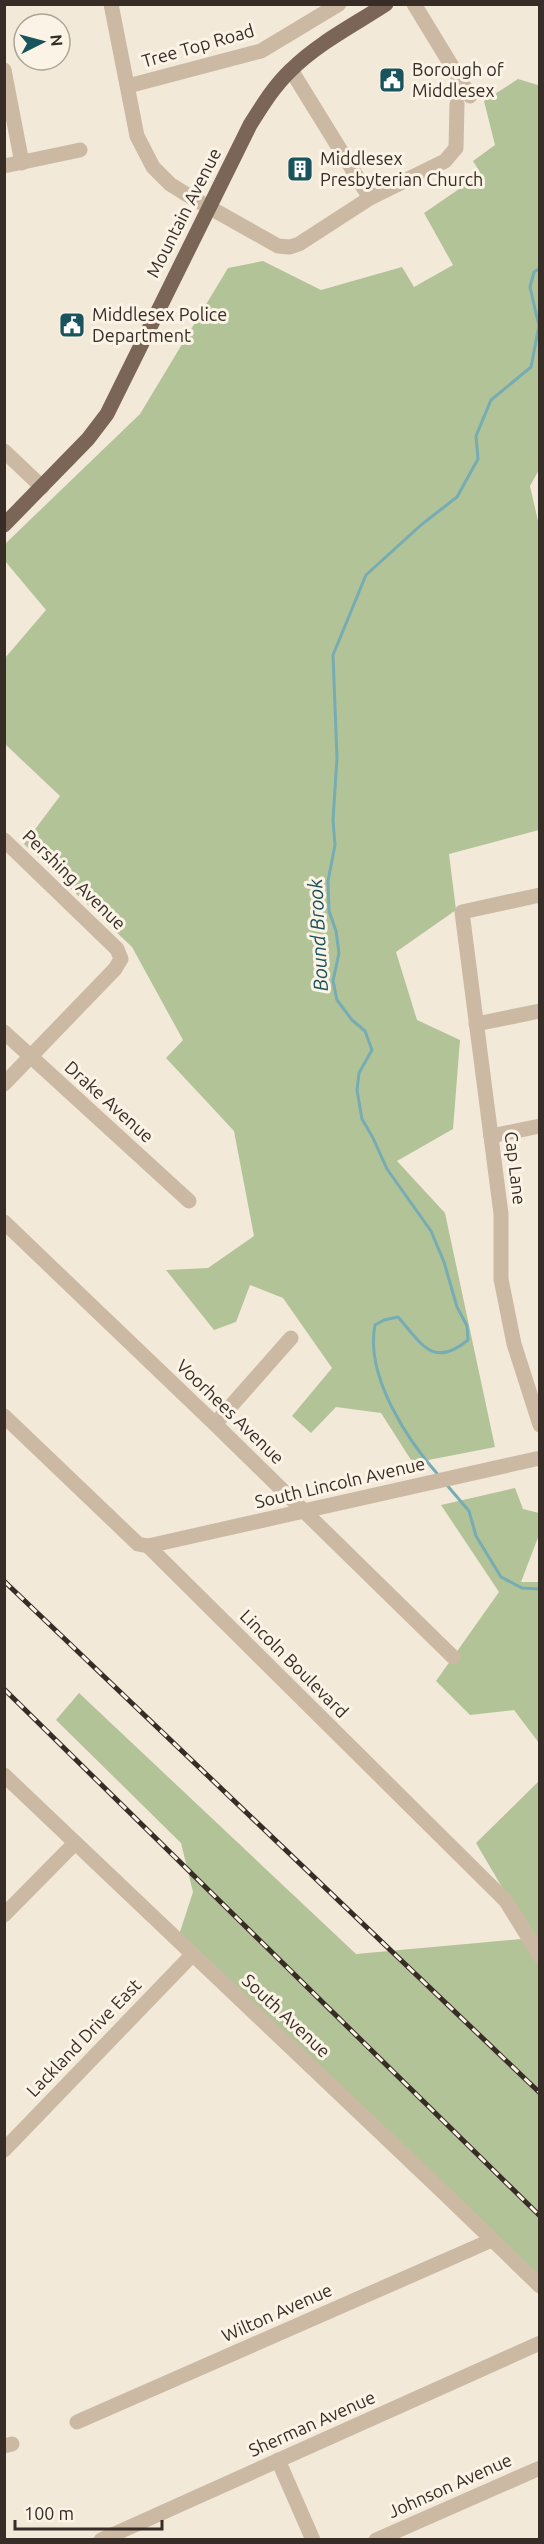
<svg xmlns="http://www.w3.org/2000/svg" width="544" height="2544" font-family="Ubuntu,sans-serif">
  <rect width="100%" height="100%" fill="#f3e9d9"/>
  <g fill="#b2c398">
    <path d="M518 79 538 85 540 102V468L530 486 540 530 539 830 449 854 456 910 396 952 417 1020 460 1040 453 1129 397 1161 445 1213 495 1447 413 1463 381 1413 336 1407 311 1433 292 1416 332 1368 283 1298 250 1285 236 1322 214 1330 166 1270 208 1268 254 1236 234 1131 166 1058 183 1040 132 947 24 844 60 796 5 744V658L46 610 5 561V544L140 414 228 268 263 261 321 290 402 267 414 287 453 265 424 213 481 174 473 161 495 145 484 101Z"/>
    <path d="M515 1488 523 1509 539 1513V1535L521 1582H539V1743L514 1710 470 1715 436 1681 499 1592 441 1505Z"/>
    <path d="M79 1693 356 1954 532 1938 476 1843 539 1781V2289L177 1941 193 1892 181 1843 56 1720Z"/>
  </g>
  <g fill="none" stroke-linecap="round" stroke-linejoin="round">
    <g stroke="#76acb3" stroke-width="3">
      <path d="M440 1477C407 1440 365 1376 375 1325L384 1320 398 1317C422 1344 433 1369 468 1340L467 1326 457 1307 444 1262 431 1231 387 1169 373 1138 362 1119 357 1090 359 1073 372 1050 365 1031 352 1020 337 1000 333 981 339 953 336 931 329 911 328 881 335 845 333 820 337 758 333 655 366 575 421 525 457 497 478 459 476 436 491 400 531 367 539 326 530 287 534 272 540 268"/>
      <path d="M446 1484 469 1511 476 1536 501 1577 522 1588 540 1589"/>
    </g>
    <g stroke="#ccb9a4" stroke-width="15">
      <path d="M111 4 137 136 153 167 170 184 189 196 278 246 290 247 299 244 370 198 445 161 456 148 457 104"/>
      <path d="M414 4 470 96"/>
      <path d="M4 70 22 163"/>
      <path d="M291 70 370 198"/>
      <path d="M128 86 261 51 339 4"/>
      <path d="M4 166 80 150"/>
      <path d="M4 451 42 487"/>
      <path d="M4 840 117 949 121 959 115 969 4 1084"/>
      <path d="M540 895 462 912 501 1214V1279L514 1344 540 1425"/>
      <path d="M476 1024 540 1011"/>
      <path d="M4 1032 189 1201"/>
      <path d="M491 1136 540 1126"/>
      <path d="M4 1222 215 1424 453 1657"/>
      <path d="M4 1416 138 1544 148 1546 506 1901 540 1956"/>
      <path d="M215 1424 291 1338"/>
      <path d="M148 1546 540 1458"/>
      <path d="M4 1775 443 2192 540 2286"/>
      <path d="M4 1915 75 1843"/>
      <path d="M4 2150 193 1954"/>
      <path d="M77 2422 492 2240"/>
      <path d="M4 2446 12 2444"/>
      <path d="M278 2460 313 2540"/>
      <path d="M101 2540 540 2343"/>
      <path d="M376 2540 540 2468"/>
    </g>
    <path stroke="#7a6556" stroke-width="15" d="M4 525 88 439 107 414 250 125C262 106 274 86 291 70 318 43 354 25 386 4"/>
    <defs>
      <g id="rail">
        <path d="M4 1581 540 2093"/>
        <path d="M4 1689 540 2216"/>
      </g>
    </defs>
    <use href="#rail" stroke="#372d26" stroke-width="5"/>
    <use href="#rail" stroke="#fbf3e6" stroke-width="3" stroke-dasharray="9" stroke-linecap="butt"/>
  </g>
  <defs>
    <symbol id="civic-square" viewBox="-11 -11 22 22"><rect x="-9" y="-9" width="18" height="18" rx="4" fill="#19535c" stroke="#fbf3e6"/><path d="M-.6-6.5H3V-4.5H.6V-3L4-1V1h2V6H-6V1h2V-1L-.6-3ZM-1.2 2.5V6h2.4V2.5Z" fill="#fff"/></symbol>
    <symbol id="building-square" viewBox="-11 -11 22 22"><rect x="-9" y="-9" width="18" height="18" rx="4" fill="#19535c" stroke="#fbf3e6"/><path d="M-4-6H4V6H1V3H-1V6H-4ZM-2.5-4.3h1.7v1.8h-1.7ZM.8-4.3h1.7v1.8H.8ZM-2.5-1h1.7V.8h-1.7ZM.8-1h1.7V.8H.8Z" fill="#fff"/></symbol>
  </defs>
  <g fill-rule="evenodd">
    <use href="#civic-square" x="377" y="65" width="30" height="30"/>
    <use href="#building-square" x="285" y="154" width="30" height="30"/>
    <use href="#civic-square" x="57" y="310" width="30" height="30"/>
  </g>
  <g text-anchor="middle" stroke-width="6" stroke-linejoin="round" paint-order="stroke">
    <g font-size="18" fill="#372d26" stroke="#fbf3e6">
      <text transform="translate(198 46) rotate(-16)" y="6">Tree Top Road</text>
      <text transform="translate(184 213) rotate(-63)" y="6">Mountain Avenue</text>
      <text transform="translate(74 880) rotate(44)" y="6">Pershing Avenue</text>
      <text transform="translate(109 1102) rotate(42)" y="6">Drake Avenue</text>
      <text transform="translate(515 1168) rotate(83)" y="6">Cap Lane</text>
      <text transform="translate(230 1412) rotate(44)" y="6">Voorhees Avenue</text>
      <text transform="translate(340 1483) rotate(-13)" y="6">South Lincoln Avenue</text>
      <text transform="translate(294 1664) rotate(45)" y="6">Lincoln Boulevard</text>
      <text transform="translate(286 2016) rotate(43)" y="6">South Avenue</text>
      <text transform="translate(84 2038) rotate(-46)" y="6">Lackland Drive East</text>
      <text transform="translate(277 2313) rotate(-24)" y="6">Wilton Avenue</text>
      <text transform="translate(312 2424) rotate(-24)" y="6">Sherman Avenue</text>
      <text transform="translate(450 2486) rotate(-24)" y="6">Johnson Avenue</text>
    </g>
    <g font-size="18" fill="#372d26" stroke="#fbf3e6" text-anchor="start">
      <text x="412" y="76">Borough of<tspan x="412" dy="21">Middlesex</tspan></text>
      <text x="320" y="165">Middlesex<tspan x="320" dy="21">Presbyterian Church</tspan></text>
      <text x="92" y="321">Middlesex Police<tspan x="92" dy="21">Department</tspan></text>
    </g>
    <g font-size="20" font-style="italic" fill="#19535c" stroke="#fbf3e6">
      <text transform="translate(318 935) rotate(-93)" y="7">Bound Brook</text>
    </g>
  </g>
  <rect width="544" height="2544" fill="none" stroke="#372d26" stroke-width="12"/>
  <g transform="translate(42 42) rotate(84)"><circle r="28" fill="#fbf3e6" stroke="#ada499" stroke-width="1.5"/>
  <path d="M0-4.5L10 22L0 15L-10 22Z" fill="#19535c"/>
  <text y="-9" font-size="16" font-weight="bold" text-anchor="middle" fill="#372d26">N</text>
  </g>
  <path d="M15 2520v9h147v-9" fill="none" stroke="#372d26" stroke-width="3"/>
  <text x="24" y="2520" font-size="18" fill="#372d26" stroke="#fbf3e6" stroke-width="4.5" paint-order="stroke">100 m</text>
</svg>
